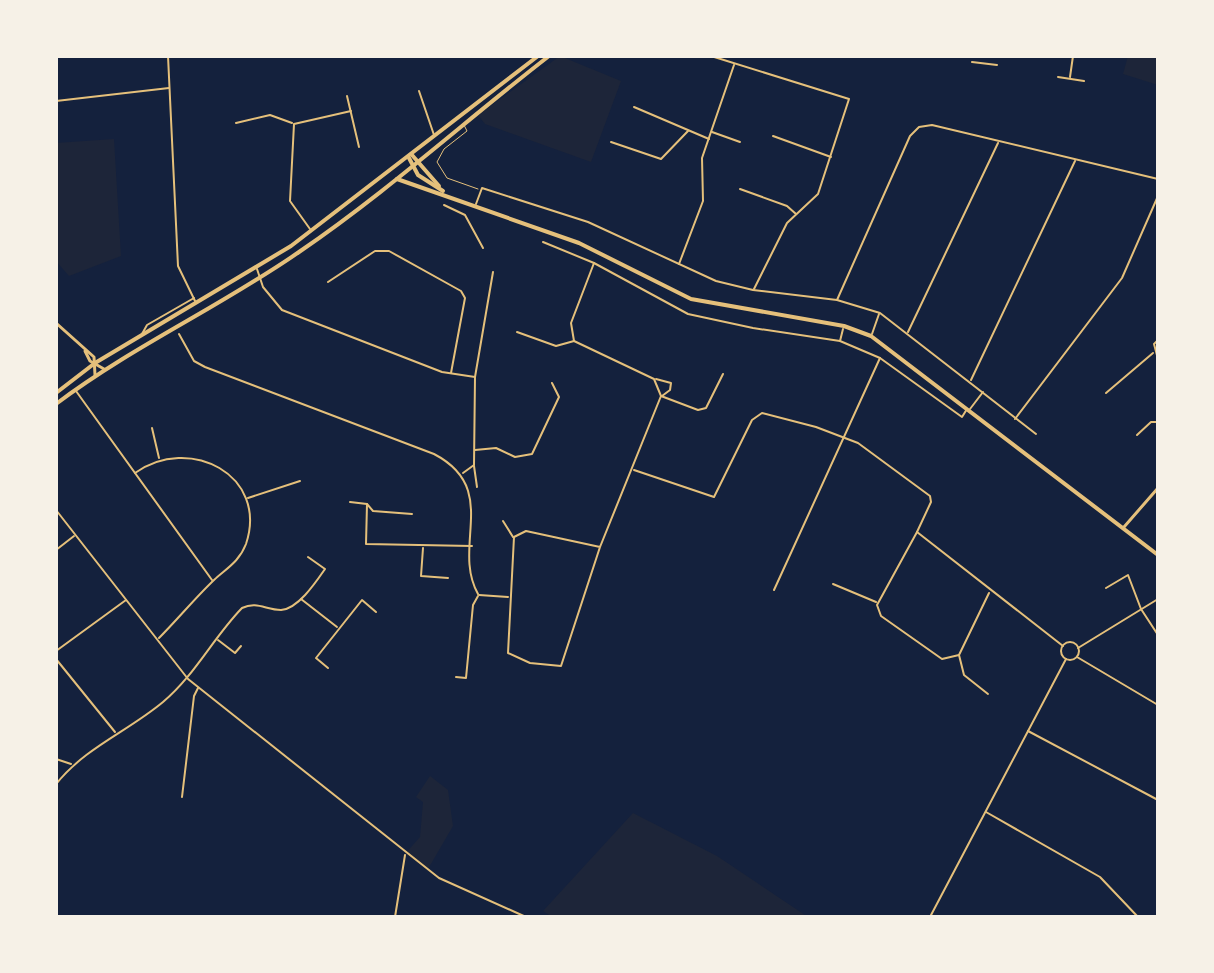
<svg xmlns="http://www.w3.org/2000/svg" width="1214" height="973" font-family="'Varela Round',sans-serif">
  <rect width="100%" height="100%" fill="#14213d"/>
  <g fill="#1d2539">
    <path d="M560 56 621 81 591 162 485 124 478 115Z"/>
    <path d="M1128 56H1158V85L1123 74Z"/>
    <path d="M114 139 121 256 69 276 56 261V143Z"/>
    <path d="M430 776 448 790 453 826 428 869 405 854 420 837 423 802 416 797Z"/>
    <path d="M633 813 717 856 808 917H552L543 911Z"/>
  </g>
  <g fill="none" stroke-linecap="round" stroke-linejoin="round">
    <path stroke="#e5c07b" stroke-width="1" d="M464 125 467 131 444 149 437 162 447 178 478 189"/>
    <g stroke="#e5c07b" stroke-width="2">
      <path d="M168 56 178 266 196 303"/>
      <path d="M266 56H295"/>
      <path d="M711 56 849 99 818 194 787 223 754 289"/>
      <path d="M972 62 997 65"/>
      <path d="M1058 77 1084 81"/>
      <path d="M1070 77 1073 56"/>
      <path d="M419 91 434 135"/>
      <path d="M347 96 359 147"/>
      <path d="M56 101 169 88"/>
      <path d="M634 107 709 139"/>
      <path d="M236 123 270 115 292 123"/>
      <path d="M712 132 740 142"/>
      <path d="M773 136 831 157"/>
      <path d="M611 142 661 159 688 131"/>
      <path d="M740 189 787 206 796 214"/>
      <path d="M476 204 482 188 588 222 716 281 753 290 837 300 880 313 1036 434"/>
      <path d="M444 205 465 215 483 248"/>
      <path d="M310 229 290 201 294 124 351 111"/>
      <path d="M543 242 594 263 688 314 753 328 840 341"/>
      <path d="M594 263 571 323 574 341 654 379 661 396 600 547 561 666 530 663 508 653 514 537 526 531 600 547"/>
      <path d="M679 264 703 201 702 158 734 65"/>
      <path d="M257 269 263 287 282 310 442 372 475 377"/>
      <path d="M328 282 375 251H389L461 291 465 298 451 373"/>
      <path d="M837 300 910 136 919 127 932 125 1158 179"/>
      <path d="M843 329 840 341 880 358 962 417 967 409"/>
      <path d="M517 332 556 346 574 341"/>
      <path d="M908 332 998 143"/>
      <path d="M142 334 147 325 194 298"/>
      <path d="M179 334 194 361 205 367 434 454C501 489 451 546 478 594"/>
      <path d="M872 334 879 314"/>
      <path d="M1158 340 1154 344 1158 359"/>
      <path d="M656 379 671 383 670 390 662 396"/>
      <path d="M971 380 1075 161"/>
      <path d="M76 391 212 580"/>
      <path d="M1106 393 1153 353"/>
      <path d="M661 396 698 410 706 408 723 374"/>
      <path d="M970 409 983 392"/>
      <path d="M1015 419 1122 278 1158 196"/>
      <path d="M152 428 159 458"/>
      <path d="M1137 435 1151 422H1158"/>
      <path d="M475 450 496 448 515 457 532 454 559 397 552 383"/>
      <path d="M474 466 477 487"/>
      <path d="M634 470 714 497 752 420 762 413 816 427 858 443 930 496 931 502 917 532 1063 646"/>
      <path d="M135 473C189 434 269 475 246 544 239 562 227 568 214 580 195 598 178 619 159 638"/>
      <path d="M463 473 474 465 475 377 493 272"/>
      <path d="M248 498 300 481"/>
      <path d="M350 502 367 504 373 511 412 514"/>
      <path d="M367 504 366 544 472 546"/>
      <path d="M56 510 188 679 439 878 526 917"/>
      <path d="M503 521 513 537"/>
      <path d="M917 532 877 605 881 616 942 659 959 655 989 593"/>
      <path d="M423 548 421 576 448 578"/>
      <path d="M56 550 74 536"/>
      <path d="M833 584 876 602"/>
      <path d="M1106 588 1128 575 1141 609 1158 635"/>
      <path d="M774 590 880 358"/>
      <path d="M479 595 508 597"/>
      <path d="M301 599 337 627"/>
      <path d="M218 640 235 653 241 646"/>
      <circle cx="1070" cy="651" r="9"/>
      <path d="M1078 648 1158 599"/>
      <path d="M56 651 126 600"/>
      <path d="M959 655 964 675 988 694"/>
      <path d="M1077 657 1158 705"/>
      <path d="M56 659 115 732"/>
      <path d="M328 668 316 658 362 600 376 612"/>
      <path d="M456 677 466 678 473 605 478 596"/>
      <path d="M1028 731 1158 800"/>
      <path d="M56 759 71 764"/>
      <path d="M56 784C86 747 127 732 163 702 195 675 213 638 242 608 257 601 266 610 281 610 298 609 316 582 325 569L308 557"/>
      <path d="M182 797 194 696 198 688"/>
      <path d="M986 812 1100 877 1138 917"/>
      <path d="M395 917 405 855"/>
      <path d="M930 917 1066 659"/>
    </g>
    <g stroke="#e5c07b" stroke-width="3">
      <path d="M56 323 94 357 95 375"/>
      <path d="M85 351 90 361 104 369"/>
      <path d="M1124 527 1158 488"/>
    </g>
    <g stroke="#e5c07b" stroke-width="4">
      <path d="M412 155 439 186"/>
      <path d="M409 158 418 175 443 191"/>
      <path d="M397 179 579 243 691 299 844 326 871 336 1158 555"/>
      <path d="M56 393 95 363 291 246 538 56"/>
      <path d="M56 404C133 346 220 307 299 252 387 192 465 121 549 56"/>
    </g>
  </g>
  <rect width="1214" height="973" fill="none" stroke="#f6f1e7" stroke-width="116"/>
</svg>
